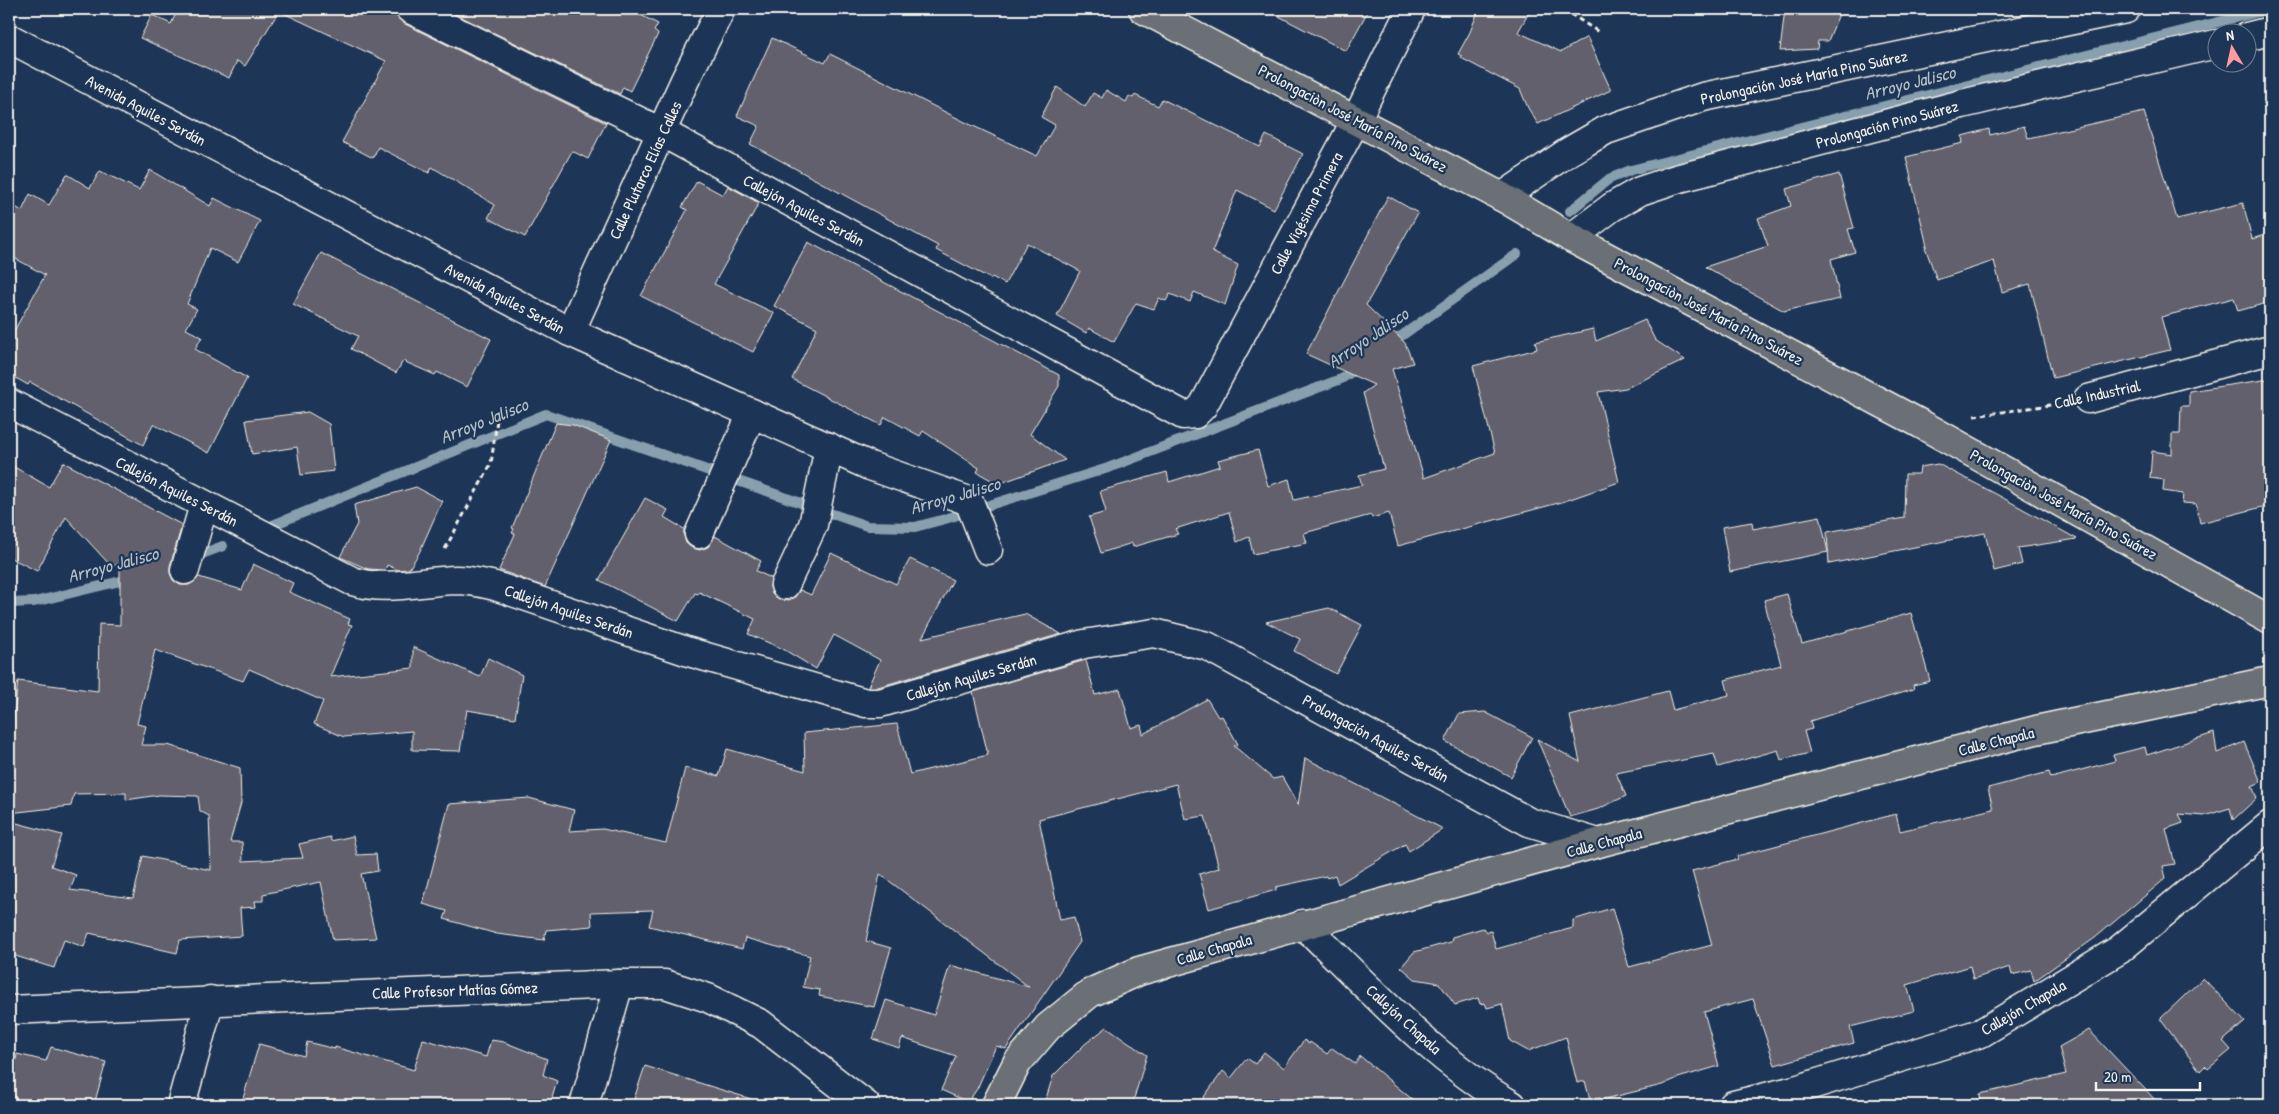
<svg xmlns="http://www.w3.org/2000/svg" width="2279" height="1114" font-family="'Patrick Hand',sans-serif">
  <rect width="100%" height="100%" fill="#1d3557"/>
  <filter id="ink" filterUnits="userSpaceOnUse"><feTurbulence type="fractalNoise" baseFrequency=".02" numOctaves="2"/><feDisplacementMap in="SourceGraphic" scale="10" xChannelSelector="R" yChannelSelector="G"/><feConvolveMatrix kernelMatrix="1 2 1 2 8 2 1 2 1" color-interpolation-filters="sRGB"/></filter>
  <g filter="url(#ink)">
    <g fill="none" stroke-linecap="round" stroke-linejoin="round">
      <g stroke="#889fae" stroke-width="10">
        <path d="M1570 211 1609 179 1631 170 2270 9"/>
        <path d="M1390 344 1517 254"/>
        <path d="M263 529 546 414 867 526 915 527 945 519 1108 468 1341 379 1360 366"/>
        <path d="M194 557 223 546"/>
        <path d="M9 603 34 602 133 578"/>
      </g>
    </g>
    <g fill="#62606c" stroke="#f4f1e8">
      <path d="M178 9H395L397 17 403 23 606 123 588 159 572 151 525 237 488 218 495 205 432 167 429 173 378 147 373 158 342 142 386 61 279 11 245 66 237 61 229 78 140 38 152 15 171 24Z"/>
      <path d="M445 9H629L658 24 654 31 658 34 630 91 623 87 620 94Z"/>
      <path d="M1265 9H1369L1346 51Z"/>
      <path d="M1479 9H1531L1518 32 1561 52 1587 37 1611 90 1538 124 1528 108 1520 89 1461 58 1462 56 1458 54 1470 32Z"/>
      <path d="M1785 9H1841L1828 41H1818L1817 49 1780 51Z"/>
      <path d="M772 38 825 63 830 54 969 124 1037 156 1055 125 1041 117 1057 87 1085 107 1093 93 1102 98 1106 90 1126 102 1129 96 1133 98 1135 95 1158 106 1162 99 1260 147 1266 135 1303 154 1274 209 1237 190 1212 252 1238 265 1225 305 1194 292 1190 302 1170 294 1166 301 1159 298 1154 309 1136 303 1114 342 1089 328 1086 333 1057 316 1080 271 1027 243 1005 284 992 277 991 279 936 250 938 246 750 144 759 126 737 116Z"/>
      <path d="M2144 112 2177 219 2243 203 2252 239 2270 233V302L2238 311 2234 298 2161 317 2170 350 2053 378 2030 284 2002 292 1994 261 1937 280 1925 247 1927 246 1906 157 1963 143 1962 136 1989 129 1990 135 2024 126 2028 138Z"/>
      <path d="M150 170 210 206 214 198 260 221 238 262 210 248 187 304 197 309 186 329 202 337 195 349 247 378 209 453 153 424 143 445 30 382 28 385 9 374V340L45 275 9 255V203L22 211 30 194 49 205 67 174 90 188 100 171 139 190Z"/>
      <path d="M1839 174 1854 228 1848 229 1855 252 1831 259 1840 299 1784 311 1705 267 1768 246 1758 218 1791 206 1786 189Z"/>
      <path d="M697 181 723 195 728 186 759 203 714 284 774 313 753 352 641 296 687 210 682 207Z"/>
      <path d="M1388 196 1418 213 1366 305 1405 343 1413 363 1392 369 1424 478 1495 453 1473 366 1537 349 1535 342 1593 329 1596 341 1645 320 1655 340 1685 360 1626 388 1598 392 1619 482 1562 502 1398 546 1389 513 1372 518 1371 515 1304 533 1307 543 1253 554 1249 537 1237 542 1229 512 1175 529 1178 534 1133 547 1132 543 1101 553 1089 517 1106 512 1100 491 1167 472 1169 482 1220 466 1218 460 1258 450 1268 486 1289 479 1294 500 1362 485 1359 475 1384 469 1363 393 1374 385 1306 354Z"/>
      <path d="M808 242 1059 375V386L1030 434 1065 460 998 484 977 472 979 468 923 431 920 436 885 417 881 425 792 379 817 328 774 306Z"/>
      <path d="M321 253 491 339 467 387 437 372 435 375 403 361 396 373 351 349 358 336 293 304Z"/>
      <path d="M2270 379V505L2200 523 2196 504 2182 503 2183 494 2163 491 2164 480 2150 478 2152 451 2172 454V434H2180L2181 406H2189V391Z"/>
      <path d="M308 412 329 424 334 471 301 475 297 447 252 454 246 420Z"/>
      <path d="M556 423 573 425 611 440 545 587 499 570 515 534 512 533 514 529 512 528Z"/>
      <path d="M63 462 182 525 170 566V573L173 580 180 585H189L199 577 242 590 253 564 293 583 289 592 350 619 348 624 352 625 330 677 413 668V647L480 677 488 658 522 675 515 718 467 710 460 751 412 750V731L344 737 314 724 323 701 249 669 243 681 155 650 137 724 146 726 141 745H168L240 768 241 803 230 842H242L243 861 303 858 299 844 330 837 331 841 353 836 357 855 376 854 378 871 361 874 376 938 333 940 321 882 263 894V901H255L256 907 240 908 242 936 180 940 177 953 89 933 84 947 64 940 54 968 9 954V821L62 835 51 866 76 875 70 890 133 898 143 856 211 870 209 816 200 811 198 796 159 795 126 800V793L74 794 71 806 9 813V734L12 732 18 681 98 691 99 624 120 625V564L111 566 66 517 37 571 9 557V464L49 487Z"/>
      <path d="M1938 464 1996 494 2077 539 2018 548 2022 564 1994 571 1985 533 1829 564 1827 532 1904 518 1905 474H1919L1920 467Z"/>
      <path d="M416 487 442 501 419 553 409 569 398 570 387 565 385 570 368 569 340 557 357 524 354 505Z"/>
      <path d="M645 498 668 510 664 517 684 529V536L686 543 692 548 700 550 708 547 715 536 761 561 756 571 771 578 770 587 773 594 779 599 786 601 794 598 800 590 811 595 831 553 896 584 910 559 953 580 922 638 1025 614 1061 634 878 687H868L880 660 834 635 816 669 783 649 748 634 755 619 699 592 698 594 695 593 678 621 599 580Z"/>
      <path d="M1820 516 1828 552 1730 572 1722 527 1752 522 1753 529Z"/>
      <path d="M1787 594 1802 644 1911 613 1930 681 1913 685 1914 689 1810 721 1812 729 1804 731 1810 753 1781 760 1778 750 1718 767 1714 754 1616 773 1626 796 1598 809 1570 817 1537 739 1580 762 1570 716 1668 691 1673 710 1729 695 1725 680 1781 665 1764 600Z"/>
      <path d="M1329 608 1362 625 1336 674 1294 651 1300 639 1266 622Z"/>
      <path d="M1086 660 1095 695 1120 689 1131 728 1141 725 1143 734 1207 699 1218 717 1222 716 1238 744 1234 746 1273 779 1282 777 1298 805 1305 758 1443 829 1409 851 1405 844 1338 884 1335 875 1327 878 1326 876 1276 887V890L1209 909 1199 874 1219 868 1205 816 1185 819 1176 784 1039 819 1060 920 1074 917 1080 942 1006 1049 996 1046 977 1089 968 1102 941 1090 956 1056 902 1038 899 1048 873 1039 886 1000 934 1015 950 965 1029 987 880 874 866 941 891 948 874 1007 819 996 820 990 803 987 810 956 745 938 742 949 649 926 653 910 591 912 592 926 546 930 544 940 497 934 444 919 447 911 423 904 449 804 529 798 574 810 569 831 603 829 666 843 685 768 719 776 727 749 805 771 804 733 897 724 910 774 988 755 973 692Z"/>
      <path d="M1485 712 1532 737 1511 777 1445 741 1459 714Z"/>
      <path d="M2214 733 2217 753 2244 742 2261 782 2252 786 2257 798 2233 820 2230 808 2204 816 2179 814 2183 823 2166 829 2175 864 2163 866 2166 878 2095 938 2034 981 2031 970 2012 975 2010 967 1973 979 1970 966 1907 985 1914 1011 1850 1027 1854 1043 1775 1065 1753 999 1704 1012 1719 1066 1678 1078 1662 1085 1601 1100 1600 1098 1590 1100 1585 1081 1577 1083 1566 1037 1528 1051 1510 1041 1502 1004 1487 1008 1485 1003 1480 1004 1478 998 1455 1005 1439 983 1415 979 1401 967 1414 952 1451 942 1452 937 1483 928 1486 932 1491 931 1496 949 1573 928V920L1612 908 1629 967 1712 945 1692 871 1738 859 1737 856 1896 814 1900 831 1993 809 1988 788 2049 772 2051 778 2115 761 2113 755 2145 747 2147 755Z"/>
      <path d="M2203 978 2245 1022 2223 1041 2231 1050 2208 1069 2205 1066 2200 1071 2160 1019Z"/>
      <path d="M1107 1027 1147 1055 1132 1105H1044L1053 1076 1085 1044Z"/>
      <path d="M2089 1030 2160 1105H1981L1980 1094 2066 1074 2059 1047Z"/>
      <path d="M423 1039 486 1057 491 1040 504 1042 547 1059 543 1075 557 1081 550 1105H241L259 1044 304 1056 307 1042 335 1049V1047L414 1070Z"/>
      <path d="M1304 1040 1309 1044 1310 1042 1327 1054 1332 1048 1355 1064 1360 1056 1419 1105H1198L1223 1071 1231 1078 1247 1058 1255 1064 1264 1052 1284 1068Z"/>
      <path d="M51 1047 106 1062 94 1105H25L26 1101 10 1098 17 1054 46 1061Z"/>
      <path d="M645 1066 751 1099 750 1105H632Z"/>
    </g>
    <g fill="none" stroke-linecap="round" stroke-linejoin="round">
      <defs>
        <g id="minor">
          <path d="M410 9 663 133 1183 415 1195 414 1203 406 1356 120 1411 9"/>
          <path d="M2246 37 2270 31"/>
          <path d="M9 38 570 332 870 466 969 501 988 550"/>
          <path d="M1502 197 1568 152 1606 130 1703 97 2126 9"/>
          <path d="M1571 238 1612 207 1640 191 1676 179 1962 104 2216 44"/>
          <path d="M570 332 685 80 721 9"/>
          <path d="M2088 399 2270 350"/>
          <path d="M9 403 352 581C387 592 420 581 456 580 470 580 482 583 495 586L689 652 866 703H880L1084 644 1154 633 1207 646 1529 822 1598 843"/>
          <path d="M699 534 752 413"/>
          <path d="M185 570 204 505"/>
          <path d="M785 585 813 525 829 447"/>
          <path d="M1303 924C1369 988 1433 1059 1512 1105"/>
          <path d="M9 1010 619 984H665L708 998 761 1024 866 1105"/>
          <path d="M181 1105 210 1000"/>
          <path d="M584 1105 619 984"/>
          <path d="M1733 1105 1795 1090 1981 1033 2119 950 2270 825"/>
        </g>
        <g id="major">
          <path d="M1143 9 1502 197 1571 238 1921 424 2270 620"/>
          <path d="M996 1105 1017 1063 1048 1027 1090 993 1139 971 1598 843 2036 730 2270 681"/>
        </g>
      </defs>
      <use href="#minor" stroke="#f4f1e8" stroke-width="31"/>
      <use href="#major" stroke="#f4f1e8" stroke-width="31"/>
      <g stroke="#f4f1e8" stroke-width="3" stroke-dasharray="5 4" stroke-linecap="butt">
        <path d="M1563 9 1600 33"/>
        <path d="M1974 416 2057 404"/>
        <path d="M445 549 491 464 498 412"/>
      </g>
      <use href="#minor" stroke="#1d3557" stroke-width="28"/>
      <use href="#major" stroke="#6b7074" stroke-width="28"/>
    </g>
  </g>
  <g text-anchor="middle" stroke-width="4.5" stroke-linejoin="round" paint-order="stroke">
    <g font-size="16" fill="#f4f1e8" stroke="#1d3557">
      <text transform="translate(1804 77) rotate(-12)" y="6">Prolongación José María Pino Suárez</text>
      <text transform="translate(146 110) rotate(28)" y="6">Avenida Aquiles Serdán</text>
      <text transform="translate(1353 118) rotate(28)" y="6">Prolongaciòn José María Pino Suárez</text>
      <text transform="translate(1887 124) rotate(-15)" y="6">Prolongación Pino Suárez</text>
      <text transform="translate(645 170) rotate(-65)" y="6">Calle Plutarco Elías Calles</text>
      <text transform="translate(804 210) rotate(28)" y="6">Callejón Aquiles Serdán</text>
      <text transform="translate(1306 213) rotate(-62)" y="6">Calle Vigésima Primera</text>
      <text transform="translate(505 298) rotate(28)" y="6">Avenida Aquiles Serdán</text>
      <text transform="translate(1709 311) rotate(28)" y="6">Prolongaciòn José María Pino Suárez</text>
      <text transform="translate(2097 394) rotate(-12)" y="6">Calle Industrial</text>
      <text transform="translate(177 491) rotate(27)" y="6">Callejón Aquiles Serdán</text>
      <text transform="translate(2064 504) rotate(29)" y="6">Prolongaciòn José María Pino Suárez</text>
      <text transform="translate(569 611) rotate(19)" y="6">Callejón Aquiles Serdán</text>
      <text transform="translate(971 677) rotate(-16)" y="6">Callejón Aquiles Serdán</text>
      <text transform="translate(1376 738) rotate(29)" y="6">Prolongación Aquiles Serdán</text>
      <text transform="translate(1996 741) rotate(-14)" y="6">Calle Chapala</text>
      <text transform="translate(1604 842) rotate(-15)" y="6">Calle Chapala</text>
      <text transform="translate(1214 949) rotate(-16)" y="6">Calle Chapala</text>
      <text transform="translate(455 990) rotate(-2)" y="6">Calle Profesor Matías Gómez</text>
      <text transform="translate(2023 1007) rotate(-30)" y="6">Callejón Chapala</text>
      <text transform="translate(1404 1019) rotate(42)" y="6">Callejón Chapala</text>
    </g>
    <g font-size="18" font-style="italic" fill="#b5c1c6" stroke="#1d3557">
      <text transform="translate(1910 83) rotate(-14)" y="6">Arroyo Jalisco</text>
      <text transform="translate(1368 338) rotate(-34)" y="6">Arroyo Jalisco</text>
      <text transform="translate(484 421) rotate(-22)" y="6">Arroyo Jalisco</text>
      <text transform="translate(955 496) rotate(-16)" y="6">Arroyo Jalisco</text>
      <text transform="translate(113 565) rotate(-15)" y="6">Arroyo Jalisco</text>
    </g>
  </g>
  <rect width="2279" height="1114" fill="none" stroke="#1d3557" stroke-width="30"/>
  <rect x="15" y="15" width="2249" height="1084" fill="none" stroke="#f4f1e8" stroke-width="2" filter="url(#ink)"/>
  <g transform="translate(2232 48) rotate(351)"><circle r="24" fill="#1d3557" stroke="#738091"/>
  <path d="M0-4L9 19L0 12L-9 19Z" fill="#ff9aa2"/>
  <text y="-8" font-size="14" font-weight="bold" text-anchor="middle" fill="#f4f1e8">N</text>
  </g>
  <path d="M2096 1082v8h104v-8" fill="none" stroke="#f4f1e8" stroke-width="2.5"/>
  <text x="2104" y="1082" font-size="15" fill="#f4f1e8" stroke="#1d3557" stroke-width="4" paint-order="stroke">20 m</text>
</svg>
